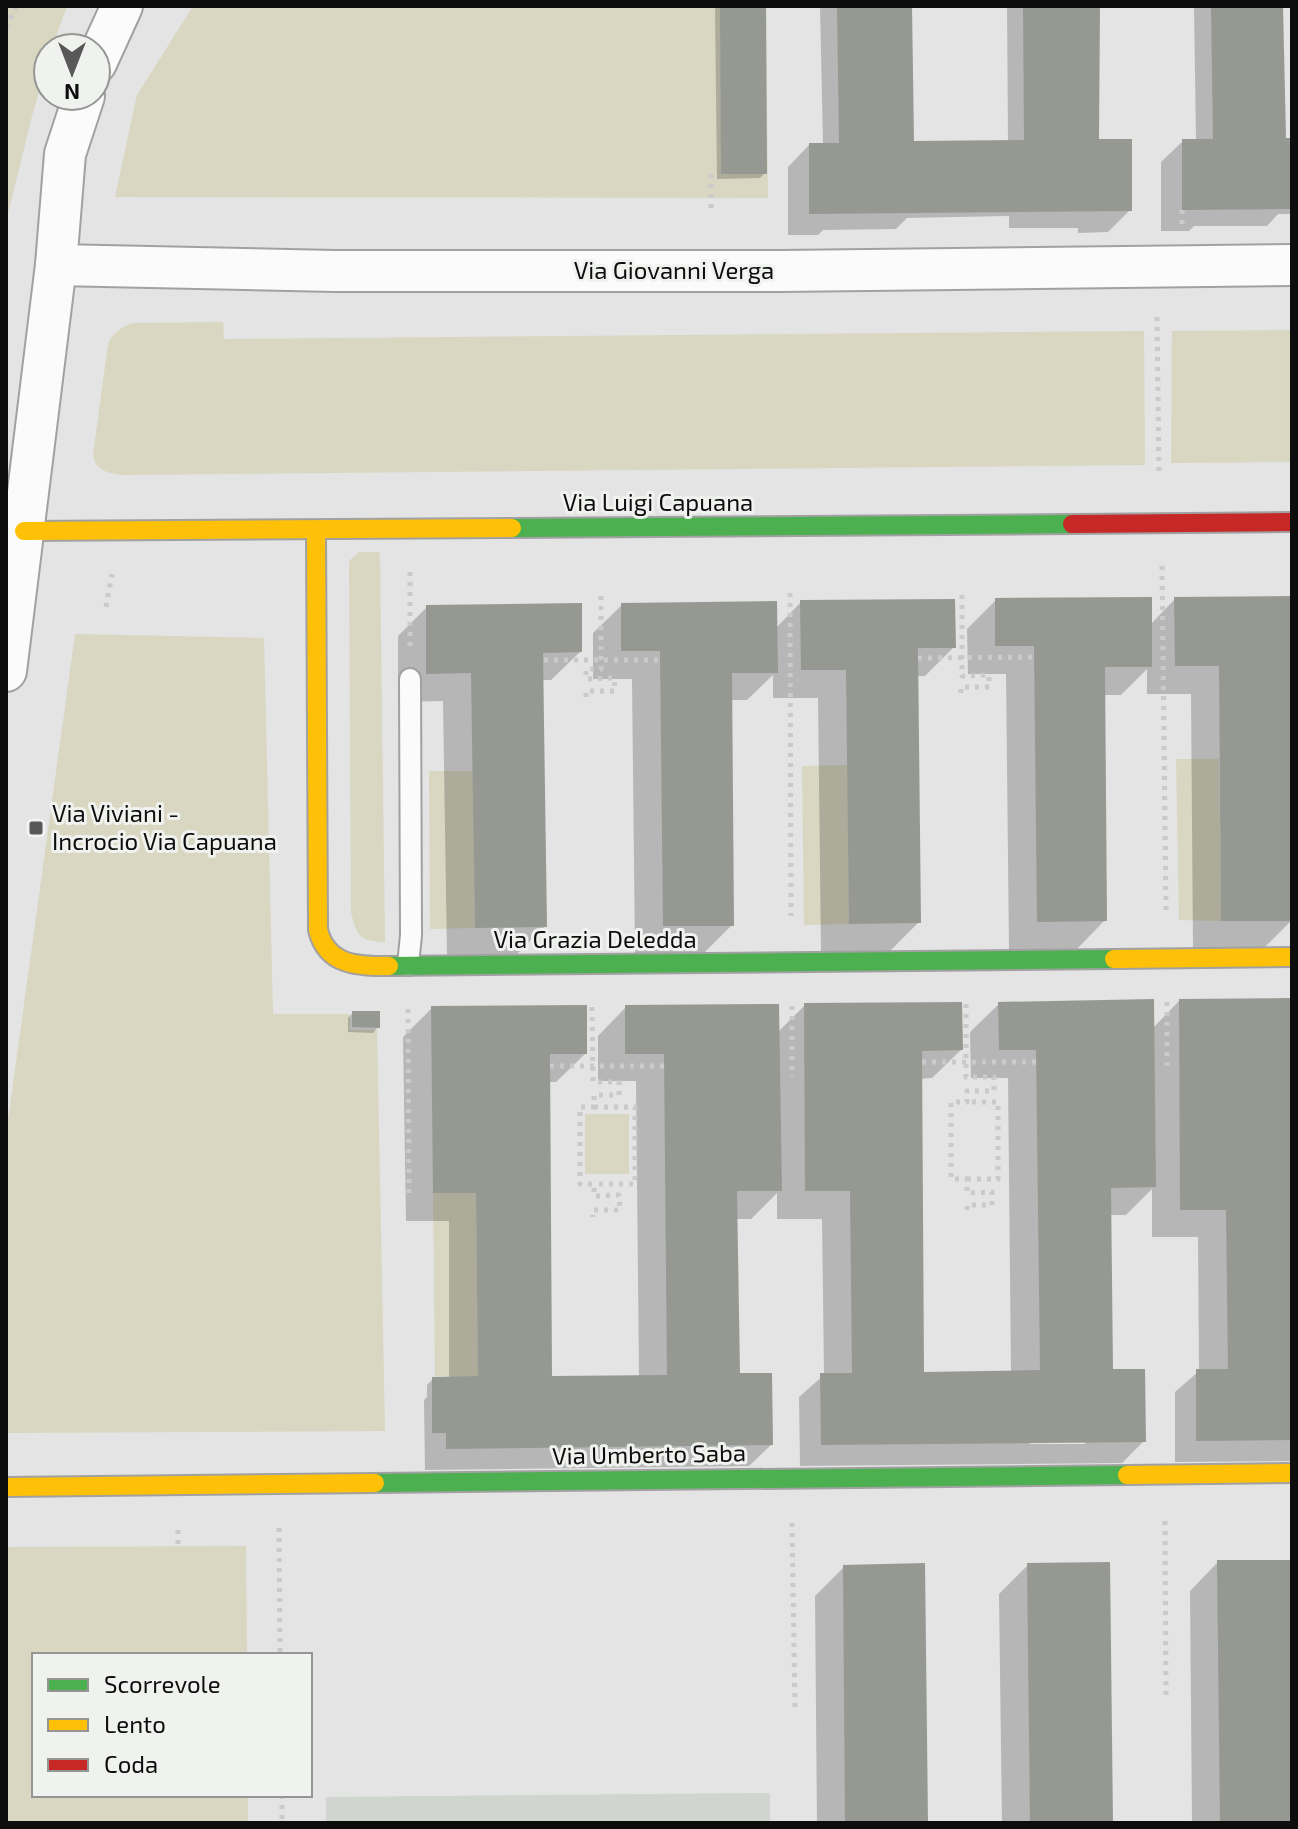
<svg xmlns="http://www.w3.org/2000/svg" width="1298" height="1829" font-family="'Exo 2',sans-serif">
  <rect width="100%" height="100%" fill="#e3e4e3"/>
  <path fill="#d0d5d0" d="M770 1793V1823H326V1797Z"/>
  <g fill="#d9d7c1">
    <path d="M6 6H67L52 48H48V62L32 116 6 222Z"/>
    <path d="M193 6H766L768 198 115 197 137 95Z"/>
    <path d="M223 322 224 339 1144 331 1145 465 122 475C109 473 95 471 93 455L108 344C113 333 121 327 133 323Z"/>
    <path d="M1292 330V462L1171 463 1172 331Z"/>
    <path d="M359 552H379L380 560 385 942C360 942 356 934 351 912L349 561Z"/>
    <path d="M75 634 264 638 273 1014H350V1030H377L385 1431 6 1433V1135Z"/>
    <path d="M1176 759H1219L1221 921 1179 920Z"/>
    <path d="M848 765 849 924 804 925 802 766Z"/>
    <path d="M429 771H473L475 928 430 929Z"/>
    <rect x="585" y="1114" width="44" height="60"/>
    <path d="M433 1193H476L478 1376H435Z"/>
    <path d="M246 1546 247 1655H34V1795H248V1823H6V1547Z"/>
  </g>
  <g fill="#0003" fill-rule="evenodd">
    <path d="M719 6H764L765 173 760 178 717 179 715 9Z"/>
    <path d="M820 6H910L912 146 1008 142 1007 6H1097V145L1130 210 1108 232 1078 233V228H1009V216L907 218 896 229 823 230 818 235H788V167L809 145H823Z"/>
    <path d="M1194 6H1281L1283 144 1292 140V214H1278L1267 226H1194L1189 231H1161V162L1183 141H1196Z"/>
    <path d="M1292 598V920L1263 949H1193L1191 694H1147V669L1121 695H1103L1105 920 1077 949 1009 950 1006 674H968L967 629 996 600 1150 625 1175 599Z"/>
    <path d="M801 602 954 647 925 676H916L919 922 890 951 821 952 818 698H773V675L747 700H730L732 925 704 953 635 954 632 679H593V633L622 605 776 628Z"/>
    <path d="M427 607 580 652 551 680H541L545 926 516 955 447 956 443 701 398 702V636Z"/>
    <path d="M1292 1000V1461L1175 1462V1392L1199 1371 1198 1237H1152V1189L1126 1215H1110L1111 1371 1144 1441 1122 1463 800 1466 799 1397 824 1375 822 1219H777V1193L751 1219H736L738 1378 771 1445 749 1466 425 1470 424 1400 427 1397V1385L433 1379 449 1378V1221H406L403 1037 432 1008 585 1054 556 1082H548L550 1378 639 1377 636 1081H598V1036L626 1007 778 1032 805 1005 961 1050 932 1078 920 1079 922 1374 1011 1373 1008 1078H971L970 1032 999 1004 1153 1028 1179 1001ZM1085 1440V1444H1030V1441Z"/>
    <path d="M353 1013 378 1027 373 1033 348 1032V1018Z"/>
    <path d="M1218 1562H1292V1823H1192L1190 1591Z"/>
    <path d="M1028 1565 1111 1823H1002L999 1594Z"/>
    <path d="M844 1567 926 1823H817L815 1596Z"/>
  </g>
  <g fill="#969991">
    <path d="M720 6H766L767 174H721Z"/>
    <path d="M837 6H912L914 141 1024 140 1023 6H1100L1099 139H1132V211L809 214V143H839Z"/>
    <path d="M1211 6H1283L1286 138H1292V209L1182 210V139H1213Z"/>
    <path d="M1292 596V921H1221L1219 666H1175L1174 597Z"/>
    <path d="M1152 597V667H1105L1107 921 1037 922 1034 646H995V598Z"/>
    <path d="M955 599 956 648H918L921 923 849 924 846 670H801L800 600Z"/>
    <path d="M777 601 778 673H732L734 926H663L660 651H621V603Z"/>
    <path d="M582 603V652L543 653 547 927 475 928 471 673 426 674V605Z"/>
    <path d="M1292 998V1440L1196 1441V1369H1228L1226 1210H1180L1179 999Z"/>
    <path d="M1154 999 1156 1187 1111 1188 1113 1369H1145L1146 1442 821 1445 820 1373H852L850 1191H805L804 1003 962 1002 963 1050 922 1051 924 1372 1040 1370 1036 1050H999L998 1002Z"/>
    <path d="M779 1004 782 1191H737L740 1373H772L773 1445 446 1449V1433H432V1377L478 1376 476 1193H433L431 1006 587 1005V1054H550L552 1376 667 1375 664 1054H625V1005Z"/>
    <path d="M352 1011H380V1028L352 1027Z"/>
    <path d="M1217 1560H1292V1823H1220Z"/>
    <path d="M1110 1562 1113 1823H1030L1027 1563Z"/>
    <path d="M925 1563 928 1823H845L843 1565Z"/>
  </g>
  <g fill="none" stroke-linecap="round" stroke-linejoin="round">
    <defs>
      <path id="lane" d="M408 965 411 935 410 679"/>
      <g id="street">
        <path d="M96 63 122 6"/>
        <path d="M56 265 335 271H782L1292 265"/>
        <path d="M6 671 56 265 65 154 84 96"/>
      </g>
      <g id="fast">
        <path d="M512 528 1072 524"/>
        <path d="M389 966 1114 959"/>
        <path d="M375 1483 1127 1475"/>
      </g>
      <g id="slow">
        <path d="M316 530 318 930C327 966 358 966 389 966"/>
        <path d="M24 531 512 528"/>
        <path d="M1114 959 1292 957"/>
        <path d="M1127 1475 1292 1473"/>
        <path d="M6 1487 375 1483"/>
      </g>
      <path id="jam" d="M1072 524 1292 522"/>
    </defs>
    <use href="#lane" stroke="#a0a1a0" stroke-width="24"/>
    <use href="#street" stroke="#a0a1a0" stroke-width="44"/>
    <use href="#fast" stroke="#a0a1a0" stroke-width="22"/>
    <use href="#slow" stroke="#a0a1a0" stroke-width="22"/>
    <use href="#jam" stroke="#a0a1a0" stroke-width="22"/>
    <g stroke="#cacaca" stroke-width="5" stroke-dasharray="4 6" stroke-linecap="butt">
      <path d="M6 28 16 6"/>
      <path d="M711 174V211"/>
      <path d="M1182 210V224"/>
      <path d="M1157 317 1159 476"/>
      <path d="M1162 566 1166 912"/>
      <path d="M410 572V646"/>
      <path d="M790 593 791 916"/>
      <path d="M106 607 112 574"/>
      <path d="M918 658 1034 657"/>
      <path d="M544 660H660"/>
      <path d="M961 693V687H989V675L962 676V590"/>
      <path d="M586 697V691H615L614 678 586 679V669H601V595"/>
      <path d="M1167 1002V1072"/>
      <path d="M966 1004V1077H994V1091H967V1102H951V1179H967V1193L992 1192V1205H967V1212"/>
      <path d="M792 1006V1077"/>
      <path d="M592 1007 593 1082H619V1095H594V1107H580V1184H594V1196L619 1195 620 1210H593V1217"/>
      <path d="M408 1009 409 1196"/>
      <path d="M922 1062H1036"/>
      <path d="M550 1066H664"/>
      <path d="M594 1107H635V1184H594"/>
      <path d="M967 1179H998V1102H967"/>
      <path d="M1165 1521 1166 1695"/>
      <path d="M792 1523 795 1710"/>
      <path d="M279 1528 280 1655"/>
      <path d="M178 1530V1546"/>
      <path d="M282 1795V1823"/>
    </g>
    <use href="#lane" stroke="#fbfbfb" stroke-width="20"/>
    <use href="#street" stroke="#fbfbfb" stroke-width="40"/>
    <use href="#fast" stroke="#4caf50" stroke-width="18"/>
    <use href="#slow" stroke="#ffc107" stroke-width="18"/>
    <use href="#jam" stroke="#c62828" stroke-width="18"/>
  </g>
  <rect fill="#575857" stroke="#f0f2ef" stroke-width="3" x="28" y="820" width="16" height="16" rx="4"/>
  <g text-anchor="middle" stroke-width="6" stroke-linejoin="round" paint-order="stroke">
    <g font-size="24" fill="#0c0d0c" stroke="#f0f2ef">
      <text x="674" y="279">Via Giovanni Verga</text>
      <text x="658" y="511">Via Luigi Capuana</text>
      <text x="595" y="948">Via Grazia Deledda</text>
      <text transform="translate(649 1455) rotate(-1)" y="8">Via Umberto Saba</text>
    </g>
    <g font-size="24" fill="#0c0d0c" stroke="#f0f2ef" text-anchor="start">
      <text x="52" y="822">Via Viviani -<tspan x="52" dy="28">Incrocio Via Capuana</tspan></text>
    </g>
  </g>
  <rect width="1298" height="1829" fill="none" stroke="#0c0d0c" stroke-width="16"/>
  <rect x="32" y="1653" width="280" height="144" fill="#f0f2ef" stroke="#959694" stroke-width="2"/>
  <rect x="48" y="1679" width="40" height="12" fill="#4caf50" stroke="#959694" stroke-width="2"/>
  <text x="104" y="1693" font-size="24" fill="#0c0d0c">Scorrevole</text>
  <rect x="48" y="1719" width="40" height="12" fill="#ffc107" stroke="#959694" stroke-width="2"/>
  <text x="104" y="1733" font-size="24" fill="#0c0d0c">Lento</text>
  <rect x="48" y="1759" width="40" height="12" fill="#c62828" stroke="#959694" stroke-width="2"/>
  <text x="104" y="1773" font-size="24" fill="#0c0d0c">Coda</text>
  <g transform="translate(72 72) rotate(180)"><circle r="38" fill="#f0f2ef" stroke="#959694" stroke-width="2"/>
  <path d="M0-6L14 30L0 20L-14 30Z" fill="#575857"/>
  <text y="-12" font-size="22" font-weight="bold" text-anchor="middle" fill="#0c0d0c">N</text>
  </g>
</svg>
